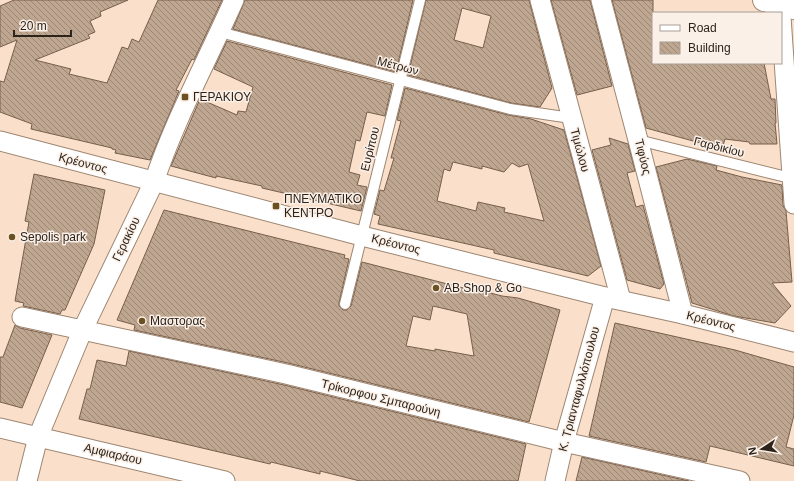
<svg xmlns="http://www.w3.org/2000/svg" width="794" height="481" font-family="Arial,sans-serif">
  <defs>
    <pattern id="building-back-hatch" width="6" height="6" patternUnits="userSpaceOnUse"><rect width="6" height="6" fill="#bfa691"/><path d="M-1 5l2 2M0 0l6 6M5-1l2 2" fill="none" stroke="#9b8776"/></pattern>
  </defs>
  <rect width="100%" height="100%" fill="#fae0ca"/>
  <g fill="url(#building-back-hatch)" stroke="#765f4c" fill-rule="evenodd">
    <path d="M14 0H128L100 12 101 16 90 21 95 32 88 35 90 38 35 60 71 69 69 74 107 83 122 47 128 49 132 39 139 42 158 0H222L194 60 192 59 176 90 179 91 150 160 115 153 116 150 112 149V148L31 129 32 124 0 112V81L4 82 17 40 0 47V6Z"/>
    <path d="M245 0H413L396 72 233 29Z"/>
    <path d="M426 0H529L552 88 540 107 511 103 408 75ZM462 8 491 16 483 48 454 40Z"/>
    <path d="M551 0H590L612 86 577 95Z"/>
    <path d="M612 0H653V63H764L771 99H775L776 123H775L777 144H750L749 142 725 139 722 149 646 128Z"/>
    <path d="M227 41 392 85 385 116 367 112 360 141 356 140 349 172 360 175 357 185 367 187 361 211 262 188V186L216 176V178L171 166 200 99 237 115 238 111 246 112 253 87 214 69Z"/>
    <path d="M405 88 508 115 531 119 564 130 601 266 588 276 494 253V250L378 224 380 216 374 214 380 190 384 191 394 158H391L401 121 397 120ZM453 162 482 169V166L504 172 512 163 519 167 528 164 544 221 504 212 505 208 478 202 476 211 437 201 444 169 450 171Z"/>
    <path d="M609 138 628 144 635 171 627 173 636 207 643 205 664 284 660 289 627 280 592 150 611 145Z"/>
    <path d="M687 159 717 166 716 170 742 177 782 185 783 205 786 211 792 282 772 283 791 306 775 323 734 316 692 303 656 167Z"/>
    <path d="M34 174 105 190 94 244 65 310H62L60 314 23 306 24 303 15 301 29 222 25 221Z"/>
    <path d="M164 210 345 255 344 258 349 259 339 303V306L343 310H347L351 306 362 262 467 289V287L502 296 518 298 560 310 529 422 288 363 134 330 135 325 117 320ZM433 306 467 314 474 356 435 349V351L406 346 413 316 430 320Z"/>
    <path d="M615 323 735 350 794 367V415L786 447 794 449V466L710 446 706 462 589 436Z"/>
    <path d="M15 325 20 328 52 335 22 408 0 402V357H3Z"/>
    <path d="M129 351 284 385 526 444 518 481H360L320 471V474L271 462 270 464 79 419 87 389H90L97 360 126 366Z"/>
    <path d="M582 457 689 481H576Z"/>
  </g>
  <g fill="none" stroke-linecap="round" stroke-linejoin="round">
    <defs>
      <g id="service">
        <path d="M220 32 510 109 571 118"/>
        <path d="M638 140 794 179"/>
        <path d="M345 304 420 0"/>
      </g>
      <g id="minor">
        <path d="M540 0 621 300"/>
        <path d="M601 0 638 140 683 314"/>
        <path d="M781 17 794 204"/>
        <path d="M0 141 362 236 605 297 683 314 794 342"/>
        <path d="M22 317 286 374 564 442 740 481"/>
        <path d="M0 428 225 481"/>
        <path d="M27 481 38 437 83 329 154 182C175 119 207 61 234 0"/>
        <path d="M555 481 564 442 605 297"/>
      </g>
      <path id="tertiary" d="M764 0 794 8"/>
    </defs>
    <use href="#service" stroke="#9e8672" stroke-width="12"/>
    <use href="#minor" stroke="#9e8672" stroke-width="21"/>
    <use href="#tertiary" stroke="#9e8672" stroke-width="24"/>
    <use href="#service" stroke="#fff" stroke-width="10"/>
    <use href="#minor" stroke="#fff" stroke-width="19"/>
    <use href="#tertiary" stroke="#fff" stroke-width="22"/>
  </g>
  <g fill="#6b5122" stroke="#fbf0e7" stroke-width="1.5">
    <rect x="181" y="93" width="8" height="8" rx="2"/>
    <rect x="272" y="202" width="8" height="8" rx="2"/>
    <circle cx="12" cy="237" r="4"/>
    <circle cx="436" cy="288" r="4"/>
    <circle cx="142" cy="321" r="4"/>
  </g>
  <g text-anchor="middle" stroke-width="3" stroke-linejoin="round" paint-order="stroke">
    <g font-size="12" fill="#2c231b" stroke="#fbf0e7">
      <text transform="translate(398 66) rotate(15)" y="4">Μέτρων</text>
      <text transform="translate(719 147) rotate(14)" y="4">Γαρδικίου</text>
      <text transform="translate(370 149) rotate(-76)" y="4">Ευρίπου</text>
      <text transform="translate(580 150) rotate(75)" y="4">Τιμώλου</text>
      <text transform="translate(643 157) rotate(76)" y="4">Τιφύος</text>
      <text transform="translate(83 163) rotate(15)" y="4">Κρέοντος</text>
      <text transform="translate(126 239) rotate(-64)" y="4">Γερακίου</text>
      <text transform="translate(396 244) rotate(14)" y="4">Κρέοντος</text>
      <text transform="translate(711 321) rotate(14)" y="4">Κρέοντος</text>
      <text transform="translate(579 389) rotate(-75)" y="4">Κ. Τριανταφυλλόπουλου</text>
      <text transform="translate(381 398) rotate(14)" y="4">Τρίκορφου Σμπαρούνη</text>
      <text transform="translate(113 454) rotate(13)" y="4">Αμφιαράου</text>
    </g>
    <g font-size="12" fill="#2c231b" stroke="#fbf0e7" text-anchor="start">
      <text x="193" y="101">ΓΕΡΑΚΙΟΥ</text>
      <text x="284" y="203">ΠΝΕΥΜΑΤΙΚΟ<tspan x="284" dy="14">ΚΕΝΤΡΟ</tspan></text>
      <text x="20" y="241">Sepolis park</text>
      <text x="444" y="292">ΑΒ Shop &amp; Go</text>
      <text x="150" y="325">Μαστορας</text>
    </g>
  </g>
  <rect x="652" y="12" width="130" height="52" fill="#fbf0e7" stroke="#a89e95"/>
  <rect x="660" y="25" width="20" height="6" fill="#ffffff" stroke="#a89e95"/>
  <text x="688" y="32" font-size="12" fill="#2c231b">Road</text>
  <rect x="660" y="42" width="20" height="12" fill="url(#building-back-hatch)" stroke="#a89e95"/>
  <text x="688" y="52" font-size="12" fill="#2c231b">Building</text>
  <g transform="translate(762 449) rotate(258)" stroke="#fbf0e7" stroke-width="3" paint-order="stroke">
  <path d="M0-3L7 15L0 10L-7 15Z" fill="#2c231b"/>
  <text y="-6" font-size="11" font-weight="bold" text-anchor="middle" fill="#2c231b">N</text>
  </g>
  <path d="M14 30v6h57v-6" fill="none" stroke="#2c231b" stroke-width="2"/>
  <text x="20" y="30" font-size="12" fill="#2c231b" stroke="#fbf0e7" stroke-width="3" paint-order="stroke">20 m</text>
</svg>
